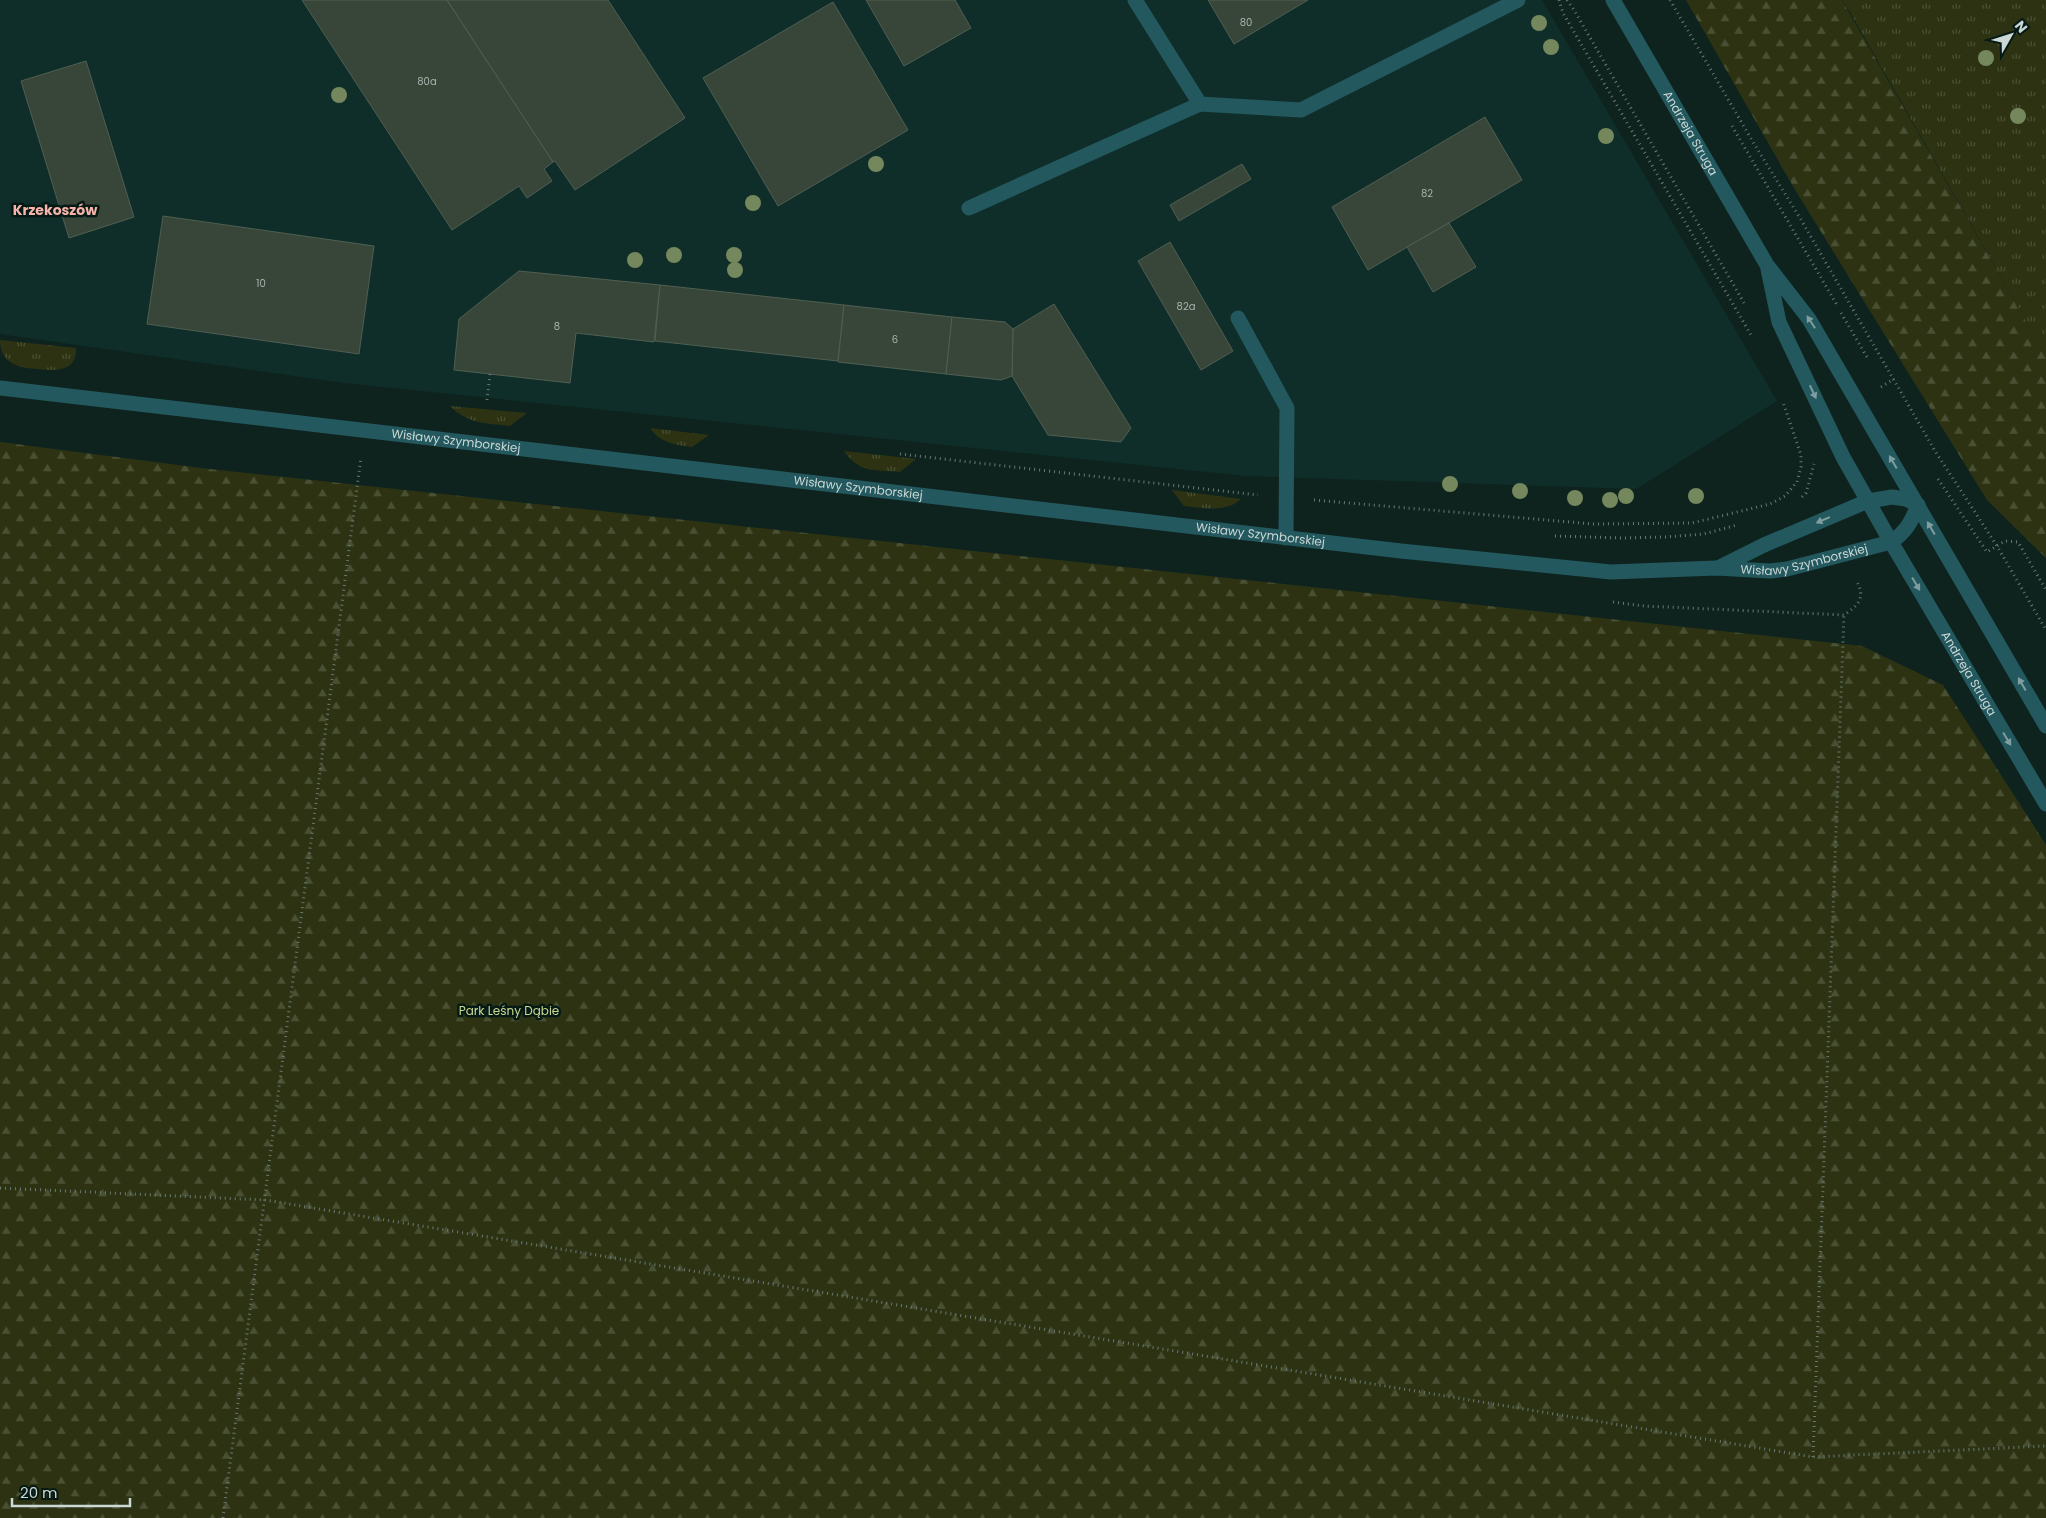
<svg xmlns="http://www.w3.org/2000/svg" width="2046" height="1518" font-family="Poppins,sans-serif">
  <defs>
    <pattern id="grass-tufts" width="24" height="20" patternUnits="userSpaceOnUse" patternTransform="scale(1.25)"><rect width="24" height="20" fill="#2d3312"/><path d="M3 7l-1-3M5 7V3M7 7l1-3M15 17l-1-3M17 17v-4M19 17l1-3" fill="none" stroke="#4a5034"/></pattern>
    <pattern id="forest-firs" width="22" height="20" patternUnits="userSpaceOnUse" patternTransform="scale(1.25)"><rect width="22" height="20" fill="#2d3312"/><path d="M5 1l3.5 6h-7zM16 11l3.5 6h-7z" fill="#4a5034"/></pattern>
  </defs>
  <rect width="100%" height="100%" fill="#0e231e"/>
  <path fill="#102e29" d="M0 0H1542L1777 401 1636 489 1246 476 344 383 0 334Z"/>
  <g fill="url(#grass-tufts)">
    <path d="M1842 0H2046V356L1850 12Z"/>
    <path d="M0 340 76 348C77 372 55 371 38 369 20 368 0 364 0 340Z"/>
    <path d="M450 406 527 413 510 426C486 423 468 424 450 406Z"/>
    <path d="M650 428 709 435 692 447C676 445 660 443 650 428Z"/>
    <path d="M844 451 916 459 900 472C873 469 861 474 844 451Z"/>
    <path d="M1172 490 1241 499C1226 513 1203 508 1184 506Z"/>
  </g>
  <g fill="url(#forest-firs)">
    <path d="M1686 0H1842L2046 356V558L1987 500 1797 193Z"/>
    <path d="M0 442 209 469 1862 646 1943 685 2046 845V1518H0Z"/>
  </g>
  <g fill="#38463a" stroke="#505f52">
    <path d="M302 0H447L553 162 544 169 552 181 527 198 519 186 452 230Z"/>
    <path d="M447 0H608L685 118 575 190 555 161 553 162Z"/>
    <path d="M866 0H955L971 28 904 66Z"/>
    <path d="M1208 0H1308L1234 44Z"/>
    <path d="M833 2 908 130 778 206 703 78Z"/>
    <path d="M86 61 134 217 69 238 21 81Z"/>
    <path d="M1485 117 1522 180 1368 270 1332 207Z"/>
    <path d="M1242 164 1251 179 1179 221 1170 205Z"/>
    <path d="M163 216 374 246 359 354 147 324Z"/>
    <path d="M1449 223 1476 267 1433 292 1407 247Z"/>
    <path d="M1170 242 1233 351 1201 370 1138 261Z"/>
    <path d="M519 271 660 285 654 342 576 333 570 383 454 370 459 319Z"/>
    <path d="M660 285 844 305 838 361 655 341Z"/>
    <path d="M1054 304 1131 428 1121 442 1048 435 1012 376 1013 329Z"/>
    <path d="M844 305 952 317 946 374 838 362Z"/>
    <path d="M952 317 1005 322 1013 329 1012 376 1001 380 946 374Z"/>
  </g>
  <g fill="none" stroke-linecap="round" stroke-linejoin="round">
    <g stroke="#687975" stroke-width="3" stroke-dasharray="1 4" stroke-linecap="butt">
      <path d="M1559 0 1563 13 1751 335"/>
      <path d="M1567 0 1574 10 1744 303"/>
      <path d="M1670 0 1753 142 1800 218 1935 451 1997 546 2046 630"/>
      <path d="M1732 126 1837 305"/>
      <path d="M1841 313 1868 359"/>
      <path d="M1881 387 1894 379"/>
      <path d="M487 400 490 374"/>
      <path d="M900 454 1258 495"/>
      <path d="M1938 479 1987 552 2005 541 2018 542 2046 590"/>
      <path d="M1802 497 1806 493 1814 464"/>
      <path d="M1314 500 1593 524 1692 523 1770 504 1785 496 1797 482 1801 467V455L1783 402"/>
      <path d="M1555 536 1622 538 1665 537 1704 534 1737 525"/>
      <path d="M1613 602 1644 606 1844 615C1859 605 1866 597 1856 580"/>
      <path d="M0 1188 265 1200 1813 1457 2046 1446"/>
      <path d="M1813 1457 1844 615"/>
      <path d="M223 1518 361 457"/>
    </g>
    <g stroke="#23585f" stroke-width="15">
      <path d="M1135 0 1200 104"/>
      <path d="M969 208 1200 104 1301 110 1518 0"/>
      <path d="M1238 318 1287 408 1286 538"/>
    </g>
    <g stroke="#23585f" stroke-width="15">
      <path id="s1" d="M1613 0 1767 265 1809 319 2046 726"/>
      <path id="s2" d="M1768 269 1779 322 1843 457 1891 542 2046 804"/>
      <path id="s3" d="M0 388 1401 551 1611 572 1716 568 1770 571 1787 569 1891 542C1906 532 1912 521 1918 505"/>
      <path d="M1718 568 1764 545 1868 501 1892 497 1906 499 1918 505"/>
    </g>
  </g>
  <g fill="#75875d">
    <circle cx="1539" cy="23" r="8"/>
    <circle cx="1551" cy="47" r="8"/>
    <circle cx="1986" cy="58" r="8"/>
    <circle cx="339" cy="95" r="8"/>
    <circle cx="2018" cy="116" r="8"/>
    <circle cx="1606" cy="136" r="8"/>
    <circle cx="876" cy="164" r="8"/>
    <circle cx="753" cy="203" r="8"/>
    <circle cx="674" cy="255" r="8"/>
    <circle cx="734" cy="255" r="8"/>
    <circle cx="635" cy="260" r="8"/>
    <circle cx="735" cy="270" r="8"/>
    <circle cx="1450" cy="484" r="8"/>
    <circle cx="1520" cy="491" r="8"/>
    <circle cx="1626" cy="496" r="8"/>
    <circle cx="1696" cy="496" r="8"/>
    <circle cx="1575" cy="498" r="8"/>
    <circle cx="1610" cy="500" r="8"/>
  </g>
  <defs><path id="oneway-solid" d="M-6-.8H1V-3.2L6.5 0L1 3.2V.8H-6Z" transform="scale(1.25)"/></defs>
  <g fill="#7f9ea0">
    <use href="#oneway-solid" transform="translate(1811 322) rotate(-123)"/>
    <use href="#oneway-solid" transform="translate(1813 392) rotate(65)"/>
    <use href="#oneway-solid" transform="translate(1893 462) rotate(-120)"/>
    <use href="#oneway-solid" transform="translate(1823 520) rotate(157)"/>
    <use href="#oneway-solid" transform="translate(1931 528) rotate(-120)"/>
    <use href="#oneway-solid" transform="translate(1916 584) rotate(59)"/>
    <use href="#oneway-solid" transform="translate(2022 684) rotate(-120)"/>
    <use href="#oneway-solid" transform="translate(2007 739) rotate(59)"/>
  </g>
  <g text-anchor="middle" stroke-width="5" stroke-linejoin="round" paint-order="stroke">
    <g font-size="10" fill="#a6b4ae">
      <text x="1246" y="26">80</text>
      <text x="427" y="85">80a</text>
      <text x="1427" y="197">82</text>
      <text x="261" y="287">10</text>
      <text x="1186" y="310">82a</text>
      <text x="557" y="330">8</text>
      <text x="895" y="343">6</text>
    </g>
    <g font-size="12" fill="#cbd8d5" stroke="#051915">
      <text dy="4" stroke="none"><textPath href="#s1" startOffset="154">Andrzeja Struga</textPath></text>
      <text dy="4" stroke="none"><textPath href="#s3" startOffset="459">Wisławy Szymborskiej</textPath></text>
      <text dy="4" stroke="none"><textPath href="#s3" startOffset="864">Wisławy Szymborskiej</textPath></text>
      <text dy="4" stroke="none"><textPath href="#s3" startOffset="1269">Wisławy Szymborskiej</textPath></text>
      <text dy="4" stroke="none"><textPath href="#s3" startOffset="1816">Wisławy Szymborskiej</textPath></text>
      <text dy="4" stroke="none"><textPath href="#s2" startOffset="454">Andrzeja Struga</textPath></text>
    </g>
    <g font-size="12" fill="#c9d991" stroke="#051915">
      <text x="509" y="1015">Park Leśny Dąbie</text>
    </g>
    <g font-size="14" font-weight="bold" fill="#f7b4aa" stroke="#051915">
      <text x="55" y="215">Krzekoszów</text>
    </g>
  </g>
  <g transform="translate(2011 35) rotate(51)" stroke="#051915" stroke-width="4" paint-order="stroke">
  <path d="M0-4L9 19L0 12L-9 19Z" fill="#cbd8d5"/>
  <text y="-8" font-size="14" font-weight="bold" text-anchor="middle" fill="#cbd8d5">N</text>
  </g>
  <path d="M12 1498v8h118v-8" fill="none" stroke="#cbd8d5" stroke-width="2.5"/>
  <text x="20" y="1498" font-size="15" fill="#cbd8d5" stroke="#051915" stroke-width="4" paint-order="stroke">20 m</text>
</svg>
